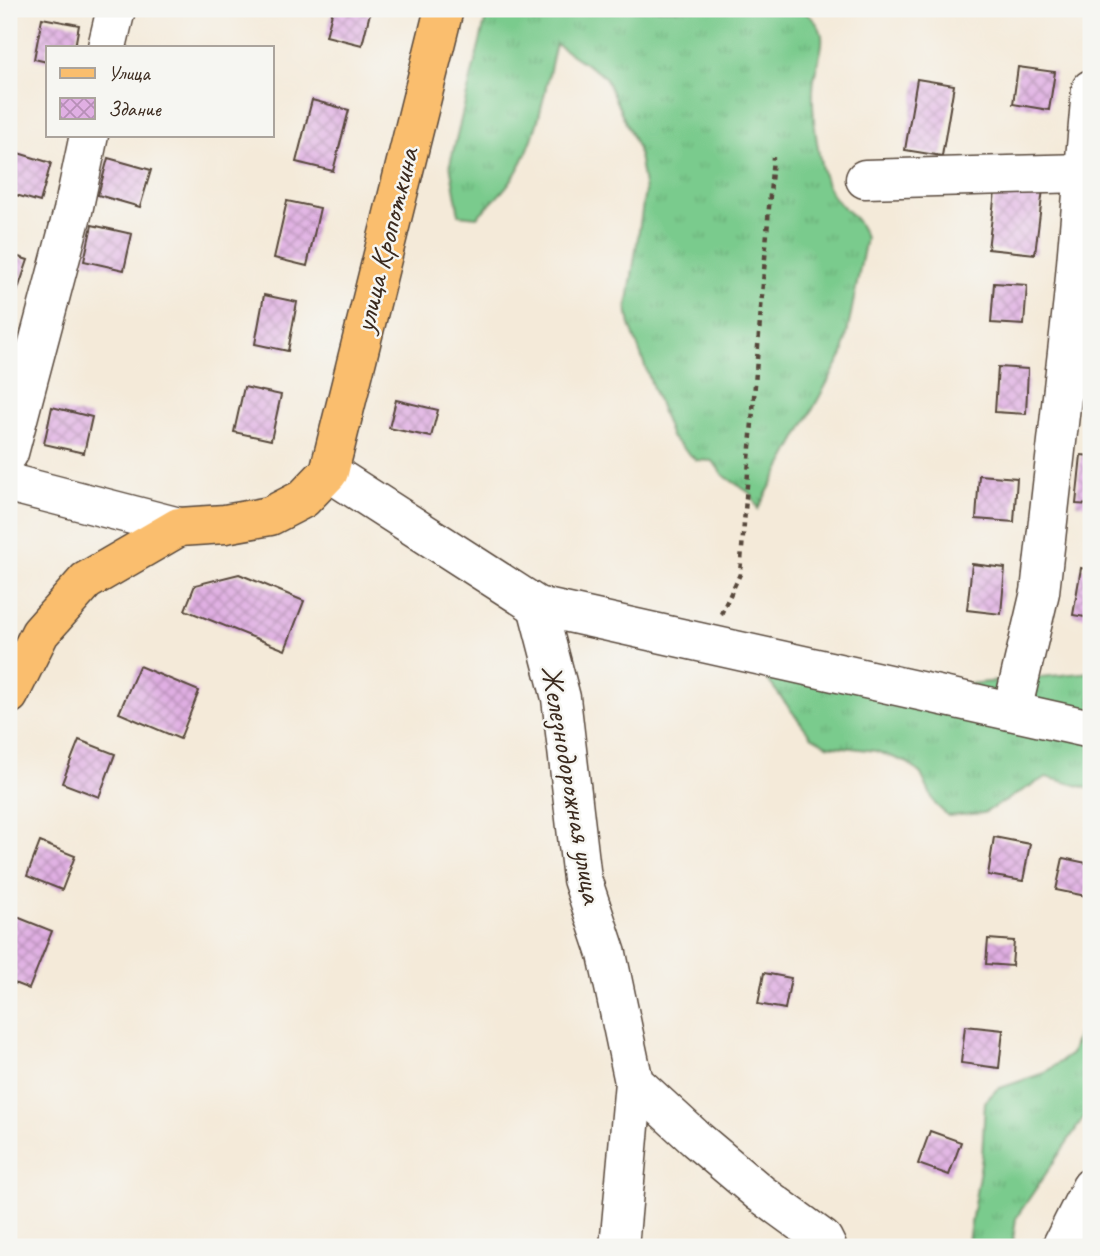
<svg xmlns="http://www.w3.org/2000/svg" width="1100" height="1256" font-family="Caveat,sans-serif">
  <defs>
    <pattern id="grass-tufts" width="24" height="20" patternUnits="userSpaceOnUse" patternTransform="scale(1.75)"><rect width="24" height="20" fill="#7acb8d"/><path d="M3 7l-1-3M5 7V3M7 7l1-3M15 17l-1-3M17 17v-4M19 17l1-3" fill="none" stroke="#6aae79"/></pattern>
    <pattern id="building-cross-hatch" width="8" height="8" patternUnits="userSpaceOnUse" patternTransform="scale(1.75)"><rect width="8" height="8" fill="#e0afe3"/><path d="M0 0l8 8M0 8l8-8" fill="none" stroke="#b78fb7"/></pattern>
  </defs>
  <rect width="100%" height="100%" fill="#f6f6f2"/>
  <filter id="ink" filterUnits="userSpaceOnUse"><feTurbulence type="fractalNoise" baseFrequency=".0143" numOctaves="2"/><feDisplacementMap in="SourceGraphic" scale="14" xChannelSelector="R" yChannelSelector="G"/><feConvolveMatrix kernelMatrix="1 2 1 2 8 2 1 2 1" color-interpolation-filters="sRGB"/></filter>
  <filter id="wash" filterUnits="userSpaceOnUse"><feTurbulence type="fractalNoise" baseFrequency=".00686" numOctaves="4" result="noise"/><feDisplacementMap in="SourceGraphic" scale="28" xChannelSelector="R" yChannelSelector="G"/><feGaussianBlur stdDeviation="1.57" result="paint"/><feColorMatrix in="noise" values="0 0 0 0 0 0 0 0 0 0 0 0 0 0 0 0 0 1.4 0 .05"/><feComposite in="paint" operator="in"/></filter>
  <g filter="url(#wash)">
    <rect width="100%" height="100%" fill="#f4ead9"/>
    <g fill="url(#grass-tufts)" stroke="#5a7a56" stroke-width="2">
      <path d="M488 9H800C840 34 814 53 813 90 812 114 819 177 833 196 847 214 856 213 866 238L843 354 758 509 751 494 723 475 713 461 696 460 671 437 630 325 627 308 645 191 638 149 605 77 556 44C545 86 540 133 517 171 507 189 492 202 477 217L459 215 450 164Z"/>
      <path d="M772 663 948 686 1091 672V789L1046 777 984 813 948 816 935 804 921 774 908 763 876 751 827 745 811 736 767 679Z"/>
      <path d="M1091 998V1095L1084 1117 1016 1218 1012 1247H967L982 1157 985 1102 997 1089 1044 1073 1071 1054Z"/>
    </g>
    <g id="blocks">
      <g fill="url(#building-cross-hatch)">
        <path d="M333 9H371L362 45 326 36Z"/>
        <path d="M42 18 79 25 75 47H47V62L34 59Z"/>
        <path d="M1018 67 1055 72 1049 110 1013 104Z"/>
        <path d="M917 79 954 85 942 156 905 150Z"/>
        <path d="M312 100 349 110 333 171 296 162Z"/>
        <path d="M18 153 51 163 40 202 9 193V183Z"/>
        <path d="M108 158 151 170 140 207 98 195Z"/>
        <path d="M996 184 1043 189 1035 254 988 249Z"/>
        <path d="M287 201 320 208 307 266 274 258Z"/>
        <path d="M92 225 132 234 124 270 84 261Z"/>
        <path d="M9 254 28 260 15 298 9 296Z"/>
        <path d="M994 283 1027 285 1024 325 991 323Z"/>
        <path d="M264 295 297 302 288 351 255 344Z"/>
        <path d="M998 367 1028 369 1026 414 995 412Z"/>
        <path d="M244 387 281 395 271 440 234 432Z"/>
        <path d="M396 400 438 410 431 437 389 428Z"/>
        <path d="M52 407 92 417 84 453 44 444Z"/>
        <path d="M1081 455 1091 456V505L1076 504Z"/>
        <path d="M979 475 1017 478 1014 522 976 519Z"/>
        <path d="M972 564 1005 568 1001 614 967 610Z"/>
        <path d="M1081 568 1091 570V618L1073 615Z"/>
        <path d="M239 574 304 601 285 650 185 610 195 585Z"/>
        <path d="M139 666 199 691 180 739 119 713Z"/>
        <path d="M79 740 115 754 99 797 62 783Z"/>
        <path d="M994 837 1030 844 1023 881 988 875Z"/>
        <path d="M40 842 75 856 62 890 27 876Z"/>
        <path d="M1063 858 1091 864 1086 896 1056 890Z"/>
        <path d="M12 915 52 931 29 989 9 981V922Z"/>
        <path d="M988 939 1014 941 1012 966 986 964Z"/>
        <path d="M764 973 791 978 785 1009 758 1004Z"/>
        <path d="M965 1026 1003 1030 999 1068 961 1063Z"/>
        <path d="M930 1131 961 1142 949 1175 918 1164Z"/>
      </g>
    </g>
  </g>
  <g filter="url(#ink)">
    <use href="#blocks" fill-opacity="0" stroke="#57473a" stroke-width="2"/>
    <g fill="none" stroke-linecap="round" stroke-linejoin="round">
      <defs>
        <g id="minor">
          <path d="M107 47 116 9"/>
          <path d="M865 179 1084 173"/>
          <path d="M9 453 73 211 89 135"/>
          <path d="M329 472 537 606 1091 729"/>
          <path d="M9 483 179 527"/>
          <path d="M537 606 561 698 582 879 607 954 634 1082 696 1139 760 1193 823 1239 827 1247"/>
          <path d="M1012 711 1040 592 1073 299 1091 89"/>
          <path d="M619 1247 634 1082"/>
          <path d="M1061 1247 1091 1187"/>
        </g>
        <path id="major" d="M9 695 40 633 86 581 179 527 225 524 270 516 303 499 329 472 444 9"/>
      </defs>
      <use href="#minor" stroke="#57473a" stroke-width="41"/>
      <use href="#major" stroke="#57473a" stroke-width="41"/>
      <path stroke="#57473a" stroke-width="4.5" stroke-dasharray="5 5" stroke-linecap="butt" d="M721 614 740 574 773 157"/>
      <use href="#minor" stroke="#fff" stroke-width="38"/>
      <use href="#major" stroke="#fabe6e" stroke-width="38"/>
    </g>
  </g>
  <g text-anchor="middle" stroke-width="5" stroke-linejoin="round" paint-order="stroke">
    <g font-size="30" fill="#3b2a1e" stroke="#f6f6f2">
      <text transform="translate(386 240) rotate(-76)" y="10">улица Кропоткина</text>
      <text transform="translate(572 784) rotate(80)" y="10">Железнодорожная улица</text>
    </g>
  </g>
  <rect width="1100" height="1256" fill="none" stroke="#f6f6f2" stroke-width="35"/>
  <rect x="46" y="46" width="228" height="91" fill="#f6f6f2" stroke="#aba49d" stroke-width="2"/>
  <rect x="60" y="68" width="35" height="10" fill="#fabe6e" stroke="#aba49d" stroke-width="2"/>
  <text x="108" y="80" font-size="21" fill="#3b2a1e">Улица</text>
  <rect x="60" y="98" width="35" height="21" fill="url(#building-cross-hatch)" stroke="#aba49d" stroke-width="2"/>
  <text x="108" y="116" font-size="21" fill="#3b2a1e">Здание</text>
</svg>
